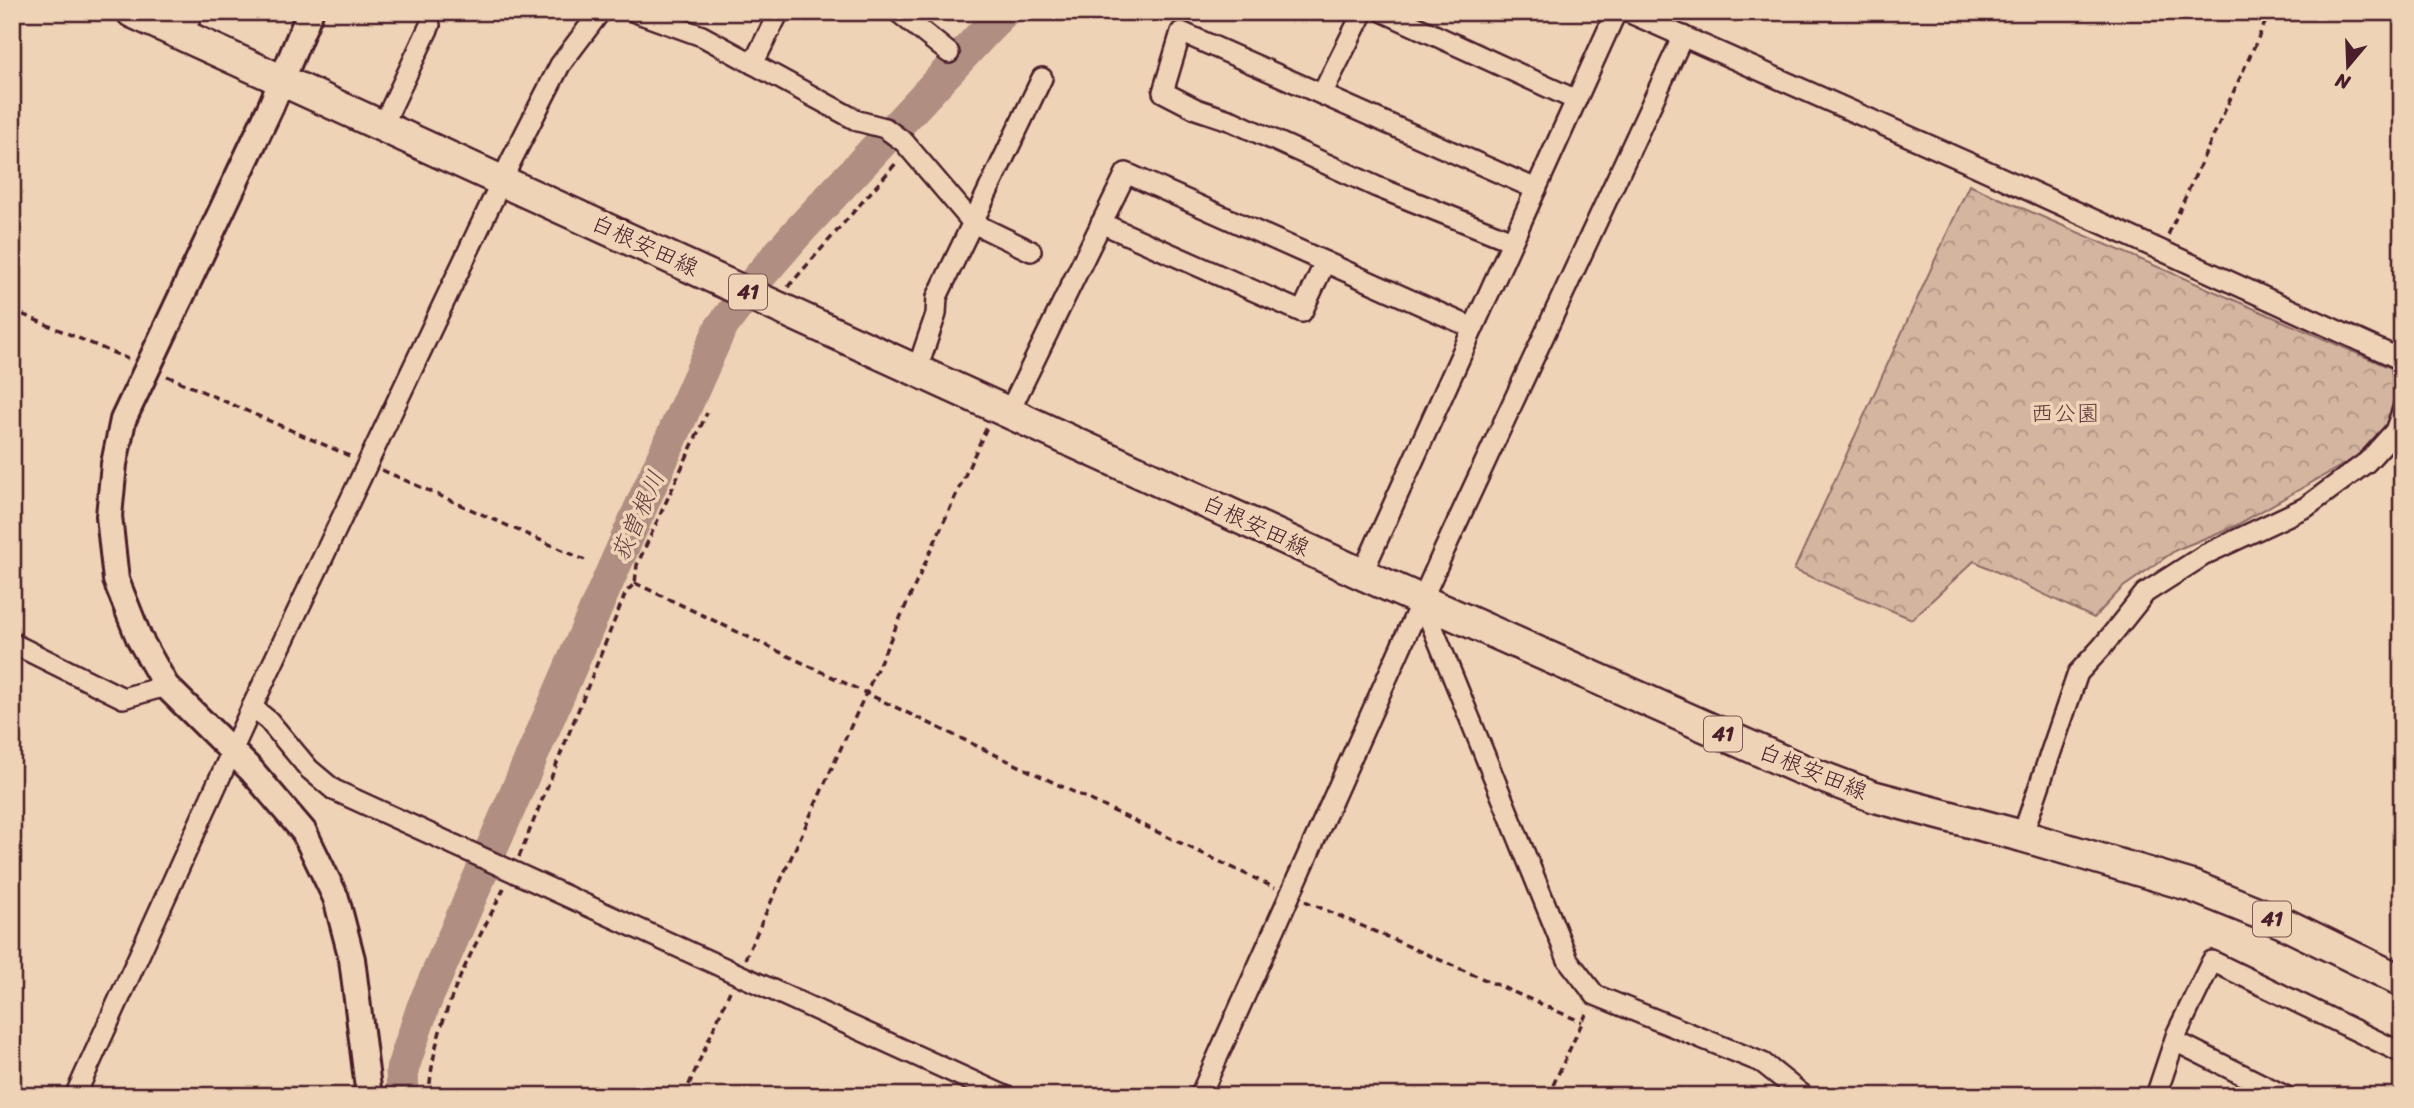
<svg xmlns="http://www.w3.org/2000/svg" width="2414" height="1108" font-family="Sriracha,'Klee One',sans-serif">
  <defs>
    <pattern id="park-crowns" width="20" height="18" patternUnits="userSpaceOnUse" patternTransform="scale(1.75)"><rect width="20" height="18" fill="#d4b5a0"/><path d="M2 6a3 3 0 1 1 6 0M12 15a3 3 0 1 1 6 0" fill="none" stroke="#ae9383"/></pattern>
  </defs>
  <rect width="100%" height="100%" fill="#efd3b6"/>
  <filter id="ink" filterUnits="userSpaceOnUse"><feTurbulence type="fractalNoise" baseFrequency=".0143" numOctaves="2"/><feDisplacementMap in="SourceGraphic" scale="14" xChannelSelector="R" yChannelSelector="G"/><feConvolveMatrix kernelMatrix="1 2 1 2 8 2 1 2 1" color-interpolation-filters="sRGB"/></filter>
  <g filter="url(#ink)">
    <path fill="url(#park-crowns)" stroke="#8f6a66" stroke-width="2" d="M1969 185 2391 368 2394 396 2388 426 2355 458 2235 526 2176 550 2122 588 2094 618 1974 561 1912 619 1794 570Z"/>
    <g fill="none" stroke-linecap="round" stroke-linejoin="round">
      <path stroke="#b08e81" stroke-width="33" d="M403 1096 402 1070 423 1007 607 583 720 329 758 278 797 233 1003 12"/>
      <defs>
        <g id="minor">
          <path d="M635 12 702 36 858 121 885 128 904 142 973 223 1031 251"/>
          <path d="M898 12 949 53"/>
          <path d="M1384 12 1576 100"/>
          <path d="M1628 12 1969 163 2402 360"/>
          <path d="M182 35 193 12"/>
          <path d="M753 64 779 12"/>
          <path d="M1322 94 1363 12"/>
          <path d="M382 127 430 25"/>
          <path d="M1101 223 1302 312 1325 262"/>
          <path d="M1512 241 1377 187 1232 121 1196 109 1163 92 1181 32 1536 189"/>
          <path d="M917 370 936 314 937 297 1042 78"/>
          <path d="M1009 412 1126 173 1473 328"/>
          <path d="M1362 574 1616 12"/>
          <path d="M1422 601 1568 960 1595 995 1763 1063 1804 1096"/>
          <path d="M12 643 123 698 166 686"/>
          <path d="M252 707 269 721 309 769 334 790 1005 1096"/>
          <path d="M2022 836 2078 673 2102 647 2145 593 2206 554 2306 507 2367 462 2395 431 2402 412"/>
          <path d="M2175 1041 2285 1096"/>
          <path d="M75 1096 252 707 511 161 560 65 600 12"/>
          <path d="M1200 1096 1442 555 1683 36"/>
          <path d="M2156 1096 2177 1033 2212 961 2402 1053"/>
        </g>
        <path id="tertiary" d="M310 12 271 106 123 420 114 464 109 516 116 580 139 638 166 686 252 771 304 832 336 898 352 959 369 1096"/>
        <path id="primary" d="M132 12 1362 574 1801 769 1872 796 2022 836 2192 886 2281 922 2402 981"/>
      </defs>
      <use href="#minor" stroke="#4a1f2b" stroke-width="24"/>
      <use href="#tertiary" stroke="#4a1f2b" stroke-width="30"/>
      <use href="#primary" stroke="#4a1f2b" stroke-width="35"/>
      <g stroke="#4a1f2b" stroke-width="3.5" stroke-dasharray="7 5" stroke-linecap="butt">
        <path d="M2384 12 2402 21"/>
        <path d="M2168 235 2270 12"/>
        <path d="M788 287 898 161"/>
        <path d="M12 310 128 359"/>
        <path d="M167 376 352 457"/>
        <path d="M382 470 585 560"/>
        <path d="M635 583 1275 888"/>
        <path d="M519 857 626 592 635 583 637 565 707 413"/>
        <path d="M1305 901 1582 1022"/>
        <path d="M745 959 987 427"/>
        <path d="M429 1096C433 1017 471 955 505 886"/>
        <path d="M684 1096 730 991"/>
        <path d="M1548 1096 1588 1010"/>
      </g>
      <use href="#minor" stroke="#efd3b6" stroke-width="19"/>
      <use href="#tertiary" stroke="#efd3b6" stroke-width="24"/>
      <use href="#primary" stroke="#efd3b6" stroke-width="30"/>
    </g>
  </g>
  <g text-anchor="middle" stroke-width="7" stroke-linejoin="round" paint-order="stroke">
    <g fill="#efd3b6" stroke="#7c5555" stroke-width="2">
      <rect x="729" y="274.5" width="38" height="35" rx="5"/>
      <rect x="1704" y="716.5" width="38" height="35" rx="5"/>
      <rect x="2253" y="901.5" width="38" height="35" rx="5"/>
    </g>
    <g font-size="21" font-weight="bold" fill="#4a1f2b">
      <text x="748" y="299">41</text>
      <text x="1723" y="741">41</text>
      <text x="2272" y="926">41</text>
    </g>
    <g font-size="23" fill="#4a1f2b" stroke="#efd3b6">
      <text transform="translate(645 245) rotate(25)" y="8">白根安田線</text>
      <text transform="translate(1256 525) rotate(25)" y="8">白根安田線</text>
      <text transform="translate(1813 771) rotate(22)" y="8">白根安田線</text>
    </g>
    <g font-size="23" fill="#5f363d" stroke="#efd3b6">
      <text x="2065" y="421">西公園</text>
    </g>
    <g font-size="24" font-style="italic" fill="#643b40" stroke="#efd3b6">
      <text transform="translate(638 516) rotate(-66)" y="8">荻曽根川</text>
    </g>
  </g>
  <rect width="2414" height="1108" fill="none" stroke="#efd3b6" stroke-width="42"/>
  <rect x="21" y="21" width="2372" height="1066" fill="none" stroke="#4a1f2b" stroke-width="2.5" filter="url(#ink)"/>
  <g transform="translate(2348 66) rotate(199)" stroke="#efd3b6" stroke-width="5" paint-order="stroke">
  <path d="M0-5L12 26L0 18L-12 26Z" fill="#4a1f2b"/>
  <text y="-10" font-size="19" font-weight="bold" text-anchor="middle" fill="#4a1f2b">N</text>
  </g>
</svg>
